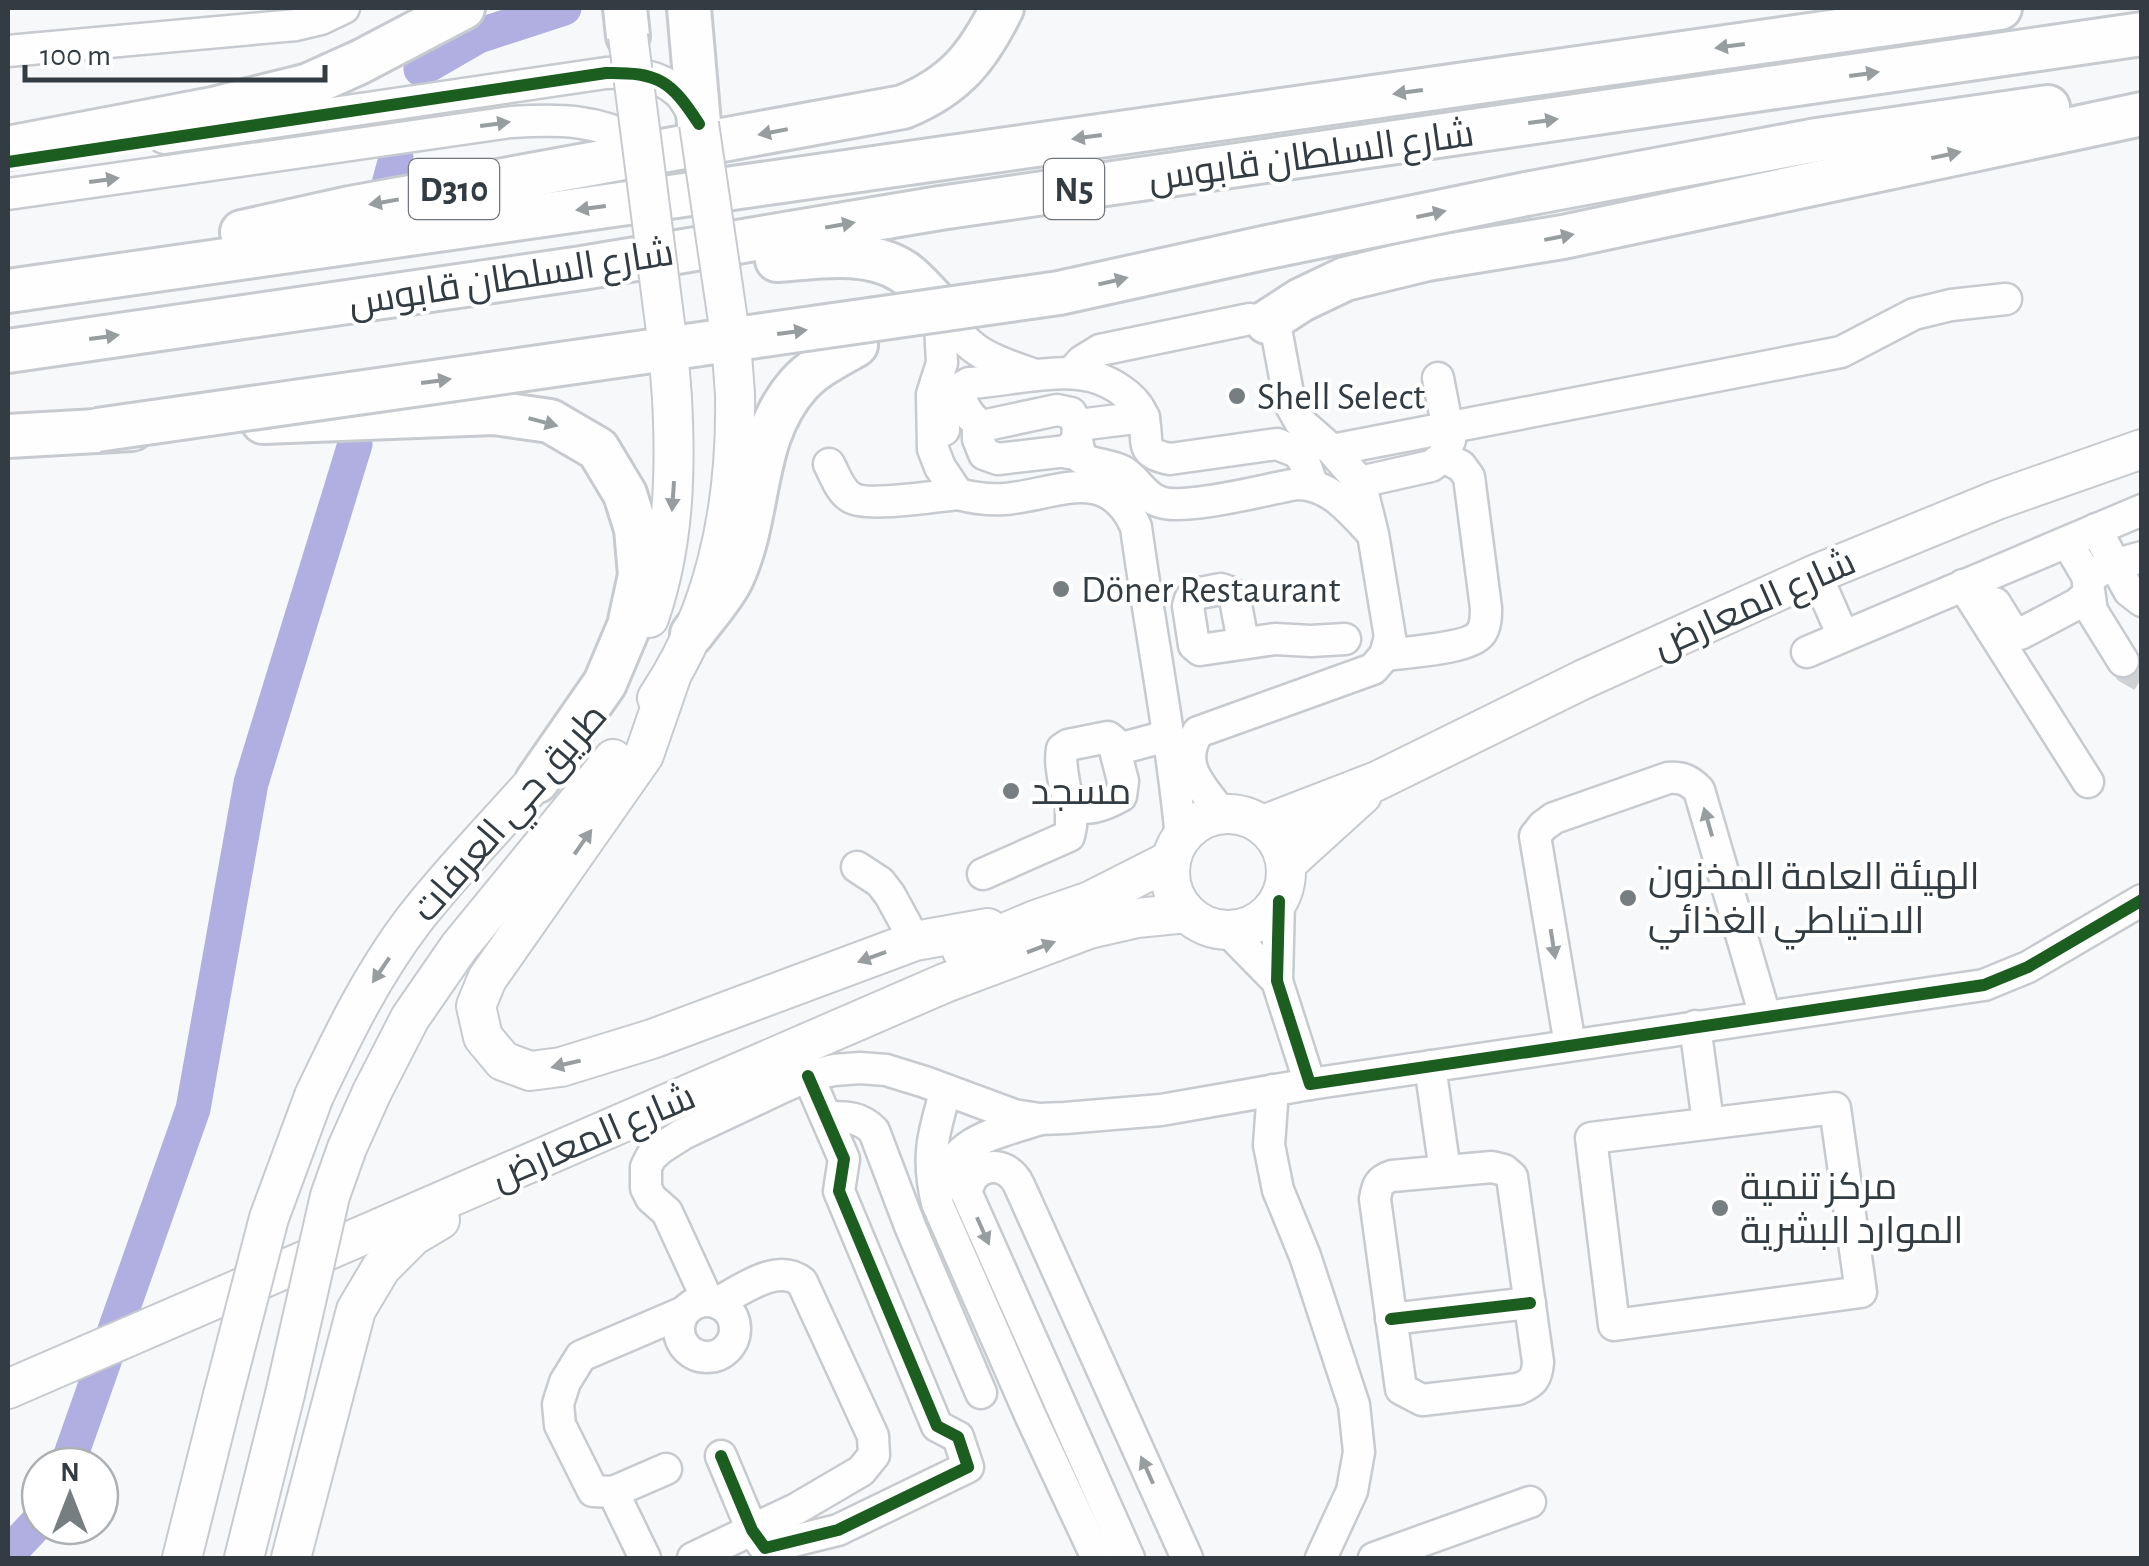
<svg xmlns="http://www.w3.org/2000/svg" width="2149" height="1566" font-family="'Alegreya Sans',Cairo,sans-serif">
  <rect width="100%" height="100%" fill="#f6f8fa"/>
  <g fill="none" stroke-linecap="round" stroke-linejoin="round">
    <g stroke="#b1afe1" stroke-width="35">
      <path d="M421 69 478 36 564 8"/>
      <path d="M389 184 396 158"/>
      <path d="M67 1466 193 1109 251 783 355 444"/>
      <path d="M8 1554 40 1520"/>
    </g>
    <path stroke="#cfd2d5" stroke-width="30" stroke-dasharray="30 15" stroke-linecap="butt" d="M2123 661 2128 669 2142 677"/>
    <defs>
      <g id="minor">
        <path d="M8 51 296 25 321 19 344 8"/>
        <path d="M164 138 606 73C631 72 659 74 679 93 686 100 692 113 697 122"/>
        <path d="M8 194 511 122C560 119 596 119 641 143"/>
        <path d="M939 306 942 363 932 394 933 449 940 467 958 494C973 498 989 500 1005 499 1055 495 1108 462 1136 527 1150 630 1171 733 1181 838"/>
        <path d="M939 306C968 353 985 357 1035 375"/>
        <path d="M1071 373 1082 361 1100 350 1250 319 1267 322 1276 329 1290 404 1300 422 1332 450 1360 482 1373 534 1390 637 1385 655 1373 669 1198 732C1177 766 1202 786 1222 814"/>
        <path d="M957 389C963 405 967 416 982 426L1057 410 1071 413 1078 425 1077 441 1067 451 1068 453"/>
        <path d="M1078 425 1144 417"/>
        <path d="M982 426 978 431V439L984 454 998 459 1067 451"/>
        <path d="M944 430C943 407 948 393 969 383 1009 381 1063 365 1100 379 1118 386 1140 401 1144 420 1149 444 1139 453 1170 459L1277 444 1297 452 1304 461 1312 484"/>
        <path d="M1077 441 1081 458C1095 466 1112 464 1124 472 1138 481 1144 497 1160 502 1185 511 1267 489 1297 484 1330 484 1350 510 1371 532"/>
        <path d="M1332 450 1841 352 1914 314 1951 305 2006 299"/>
        <path d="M829 464C835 475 840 492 852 498 868 507 937 496 958 494"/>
        <path d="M1360 482 1431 466 1443 457 1450 440 1438 378"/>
        <path d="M2096 529 2129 591 2142 601"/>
        <path d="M2067 542 2087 576 2092 611 2123 661"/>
        <path d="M2097 573 2106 567 2142 557"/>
        <path d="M1816 574 1843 636"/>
        <path d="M1963 585 2088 782"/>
        <path d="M1995 603 2013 632 2020 634 2077 604 2088 594"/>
        <path d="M1243 642 1235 599 1230 592 1221 589 1195 594 1190 599 1188 606 1194 645 1200 650 1275 639 1311 641 1345 639"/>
        <path d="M1807 652 2142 510"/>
        <path d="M1385 655C1407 652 1470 649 1481 633 1486 626 1486 616 1486 608L1469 477 1461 466 1443 457"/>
        <path d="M1115 750 1123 781 1121 796C1096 810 1069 818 1064 782 1062 771 1060 760 1062 749L1068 745 1108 737 1113 741 1115 750 1167 736"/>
        <path d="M857 867 880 882 890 895 915 941"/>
        <path d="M983 874 1069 836 1071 826V804"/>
        <path d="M1279 901 1277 981 1310 1084"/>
        <path d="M1228 931 1277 981"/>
        <path d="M1695 1026 1708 1122"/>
        <path d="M1570 1045 1535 836 1543 826 1554 818 1668 778C1682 777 1689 780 1699 790L1765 1016"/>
        <path d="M1430 1066 1445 1171"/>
        <path d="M946 1090C933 1134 926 1157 937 1203L1031 1417 1097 1558"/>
        <path d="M1273 1090 1269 1145 1278 1190 1305 1256 1354 1405 1359 1452 1352 1491 1321 1558"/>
        <path d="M1835 1108 1861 1292 1614 1325 1591 1138Z"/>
        <path d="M826 1117C845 1117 860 1116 874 1131L910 1226 981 1393"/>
        <path d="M1492 1167 1504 1170 1512 1177 1538 1362C1537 1378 1533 1383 1518 1389L1422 1400 1401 1389 1375 1199C1377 1186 1379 1180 1392 1176Z"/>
        <path d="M937 1200C948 1141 988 1136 1037 1120"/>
        <circle cx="707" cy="1329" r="28"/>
        <path d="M708 1301 667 1212 651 1198 646 1188V1167L651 1157 661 1148 683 1134 783 1087 808 1076 834 1070 860 1068 886 1070 925 1082 1014 1115 1039 1119 1065 1118 1161 1110 1310 1084 1984 985 2028 967 2142 900"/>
        <path d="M1391 1319 1530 1303"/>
        <path d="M721 1456 752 1530 765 1548 838 1530 968 1467 958 1437 937 1426 839 1191 844 1159 808 1076"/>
        <path d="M666 1469 613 1492 593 1491 560 1425 558 1404 565 1382 581 1356 684 1312"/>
        <path d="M613 1492 645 1558"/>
        <path d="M693 1558 796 1509 861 1471 874 1455 873 1436 802 1282C777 1262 742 1290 717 1303"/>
        <path d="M1129 1558 967 1194C969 1163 1006 1157 1019 1185L1187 1558"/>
        <path d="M1374 1558 1530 1502"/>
      </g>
      <g id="major">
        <path d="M649 618C674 546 676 473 672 398"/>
        <path d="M671 677 644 755 487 979 476 1006 483 1037 503 1061 530 1071 561 1067 652 1039 915 941 988 928"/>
        <path d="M657 698C717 609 737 500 735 394"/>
        <circle cx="1228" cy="872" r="58"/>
        <path d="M1263 825 1377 781 1582 680 1816 574 1997 500 2142 449"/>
        <path d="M1286 864 1362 795"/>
        <path d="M962 951 1035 920 1090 901 1171 860"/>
        <path d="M372 1092 410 1018 459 947 613 759"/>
        <path d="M314 1096C343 1035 372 975 413 921 457 864 509 813 556 758"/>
        <path d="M8 1389 945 983 1089 929 1137 918 1187 913"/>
        <path d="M182 1558 223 1395"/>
        <path d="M244 1558 285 1394"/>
        <path d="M291 1558 356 1310 381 1268 413 1236 440 1220"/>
      </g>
      <g id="highway">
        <path d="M625 8 628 36"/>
        <path d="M689 8 699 124"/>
        <path d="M8 148 213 109 309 85 360 62 463 8"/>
        <path d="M1526 194 1817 140 2048 107"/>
        <path d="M242 232 350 208 903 107C955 86 978 57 1002 8"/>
        <path d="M777 260C818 257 868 248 904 272 917 281 928 296 939 306"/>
        <path d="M8 291 2000 8"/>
        <path d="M1267 322 1301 300 1345 279 1427 259 1563 237 2142 114"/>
        <path d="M8 351 582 268 940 208 2142 34"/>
        <path d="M263 422 494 413 550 421 598 449 625 494 636 529 640 575 629 626 605 683 537 781"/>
        <path d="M8 436 132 429"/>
        <path d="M692 634C705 616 723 597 732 578 762 514 750 439 799 384 814 367 837 356 856 345"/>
      </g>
    </defs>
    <use href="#minor" stroke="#c7cbcf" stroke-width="35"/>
    <use href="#major" stroke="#c7cbcf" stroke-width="42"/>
    <use href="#highway" stroke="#c7cbcf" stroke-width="48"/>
    <use href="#minor" stroke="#fefefe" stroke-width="30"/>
    <use href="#major" stroke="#fefefe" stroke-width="38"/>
    <use href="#highway" stroke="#fefefe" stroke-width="42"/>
    <defs>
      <g id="major-bridge">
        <path d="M628 36 668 347 672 398"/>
        <path d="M699 124 731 341 735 394"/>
        <path d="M285 1394 330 1196 347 1148 372 1092"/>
        <path d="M223 1395 269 1218 314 1096"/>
      </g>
      <path id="highway-bridge" d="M97 430 1059 293 1268 247 1526 194"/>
    </defs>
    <use href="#major-bridge" stroke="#c7cbcf" stroke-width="42" stroke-linecap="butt"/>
    <use href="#highway-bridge" stroke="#c7cbcf" stroke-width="48" stroke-linecap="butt"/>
    <use href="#major-bridge" stroke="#fefefe" stroke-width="38"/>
    <use href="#highway-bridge" stroke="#fefefe" stroke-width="42"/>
    <defs>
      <g id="cycleway">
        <path d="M8 162 606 73C659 72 671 81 699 124"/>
        <path d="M1279 901 1277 981 1310 1084 1984 985 2028 967 2142 900"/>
        <path d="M1391 1319 1530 1303"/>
        <path d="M721 1456 752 1530 765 1548 838 1530 968 1467 958 1437 937 1426 839 1191 844 1159 808 1076"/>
      </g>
    </defs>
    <use href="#cycleway" stroke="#fff" stroke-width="19"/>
    <use href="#cycleway" stroke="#1b5e20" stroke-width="12"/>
  </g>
  <defs><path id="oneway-solid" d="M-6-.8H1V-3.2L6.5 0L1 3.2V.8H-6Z" transform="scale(2.5)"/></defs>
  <g fill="#989da0">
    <use href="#oneway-solid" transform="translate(1730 46) rotate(172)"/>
    <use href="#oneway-solid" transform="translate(1864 74) rotate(-8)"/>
    <use href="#oneway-solid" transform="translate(1408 92) rotate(172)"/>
    <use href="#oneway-solid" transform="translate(1543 121) rotate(-8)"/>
    <use href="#oneway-solid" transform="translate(495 124) rotate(-8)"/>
    <use href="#oneway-solid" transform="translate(773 132) rotate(169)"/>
    <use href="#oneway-solid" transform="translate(1087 137) rotate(172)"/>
    <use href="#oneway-solid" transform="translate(1946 155) rotate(-12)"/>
    <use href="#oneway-solid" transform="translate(104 180) rotate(-8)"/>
    <use href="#oneway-solid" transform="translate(384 202) rotate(170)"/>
    <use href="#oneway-solid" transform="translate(591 208) rotate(172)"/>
    <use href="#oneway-solid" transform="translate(1431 214) rotate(-12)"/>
    <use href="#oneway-solid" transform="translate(840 225) rotate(-10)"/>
    <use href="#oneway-solid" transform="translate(1559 237) rotate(-11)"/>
    <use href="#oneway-solid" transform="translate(1113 281) rotate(-13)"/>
    <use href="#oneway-solid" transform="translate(792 332) rotate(-8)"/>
    <use href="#oneway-solid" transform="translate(104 337) rotate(-8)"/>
    <use href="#oneway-solid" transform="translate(436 381) rotate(-8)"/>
    <use href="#oneway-solid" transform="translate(543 422) rotate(15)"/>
    <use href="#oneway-solid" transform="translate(673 496) rotate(94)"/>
    <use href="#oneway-solid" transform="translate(1708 822) rotate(-106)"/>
    <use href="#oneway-solid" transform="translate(583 842) rotate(-55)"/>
    <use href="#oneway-solid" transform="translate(1553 944) rotate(81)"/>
    <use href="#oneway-solid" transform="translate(1041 947) rotate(-21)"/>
    <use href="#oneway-solid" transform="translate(872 957) rotate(160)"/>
    <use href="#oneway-solid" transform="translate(381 970) rotate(124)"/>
    <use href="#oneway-solid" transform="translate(566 1064) rotate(167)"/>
    <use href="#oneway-solid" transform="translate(983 1231) rotate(66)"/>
    <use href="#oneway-solid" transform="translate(1147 1470) rotate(-114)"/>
  </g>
  <g fill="#777e82" stroke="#fff" stroke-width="4">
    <circle cx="1237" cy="396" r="10"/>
    <circle cx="1061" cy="589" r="10"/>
    <circle cx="1011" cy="791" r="10"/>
    <circle cx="1628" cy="898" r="10"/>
    <circle cx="1720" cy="1208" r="10"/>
  </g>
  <g text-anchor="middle" stroke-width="8" stroke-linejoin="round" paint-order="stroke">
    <g fill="#fff" stroke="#70767b" stroke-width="2.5">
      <rect x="409" y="159" width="90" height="60" rx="8"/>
      <rect x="1044" y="159" width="60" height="60" rx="8"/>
    </g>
    <g font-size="35" font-weight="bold" fill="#333c42">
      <text x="454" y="201">D310</text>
      <text x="1074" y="201">N5</text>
    </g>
    <g font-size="38" fill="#333c42" stroke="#fff">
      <text transform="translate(1311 155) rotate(-8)" y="13">شارع السلطان قابوس</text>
      <text transform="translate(511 277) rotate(-9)" y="13">شارع السلطان قابوس</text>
      <text transform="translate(1754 603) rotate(-24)" y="13">شارع المعارض</text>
      <text transform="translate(509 812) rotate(-49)" y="13">طريق حي العرفات</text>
      <text transform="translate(593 1136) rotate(-23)" y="13">شارع المعارض</text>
    </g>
    <g font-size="38" fill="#333c42" stroke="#fff" text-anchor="start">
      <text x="1257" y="409">Shell Select</text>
      <text x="1081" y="602">Döner Restaurant</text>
      <text x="1031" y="804">مسجد</text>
      <text x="1648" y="889">الهيئة العامة المخزون<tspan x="1648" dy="44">الاحتياطي الغذائي</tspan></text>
      <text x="1740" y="1199">مركز تنمية<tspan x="1740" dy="44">الموارد البشرية</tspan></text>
    </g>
  </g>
  <rect width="2149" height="1566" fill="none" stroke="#333c42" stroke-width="20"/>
  <g transform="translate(70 1496)"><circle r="48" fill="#ffffff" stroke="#adb1b3" stroke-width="2.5"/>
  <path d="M0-8L18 38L0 25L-18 38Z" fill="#777e82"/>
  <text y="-15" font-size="28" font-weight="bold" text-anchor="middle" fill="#333c42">N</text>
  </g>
  <path d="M25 65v15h300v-15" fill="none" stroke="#333c42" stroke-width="5"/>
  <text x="40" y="65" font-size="30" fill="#333c42" stroke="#ffffff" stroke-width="8" paint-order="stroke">100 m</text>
</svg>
